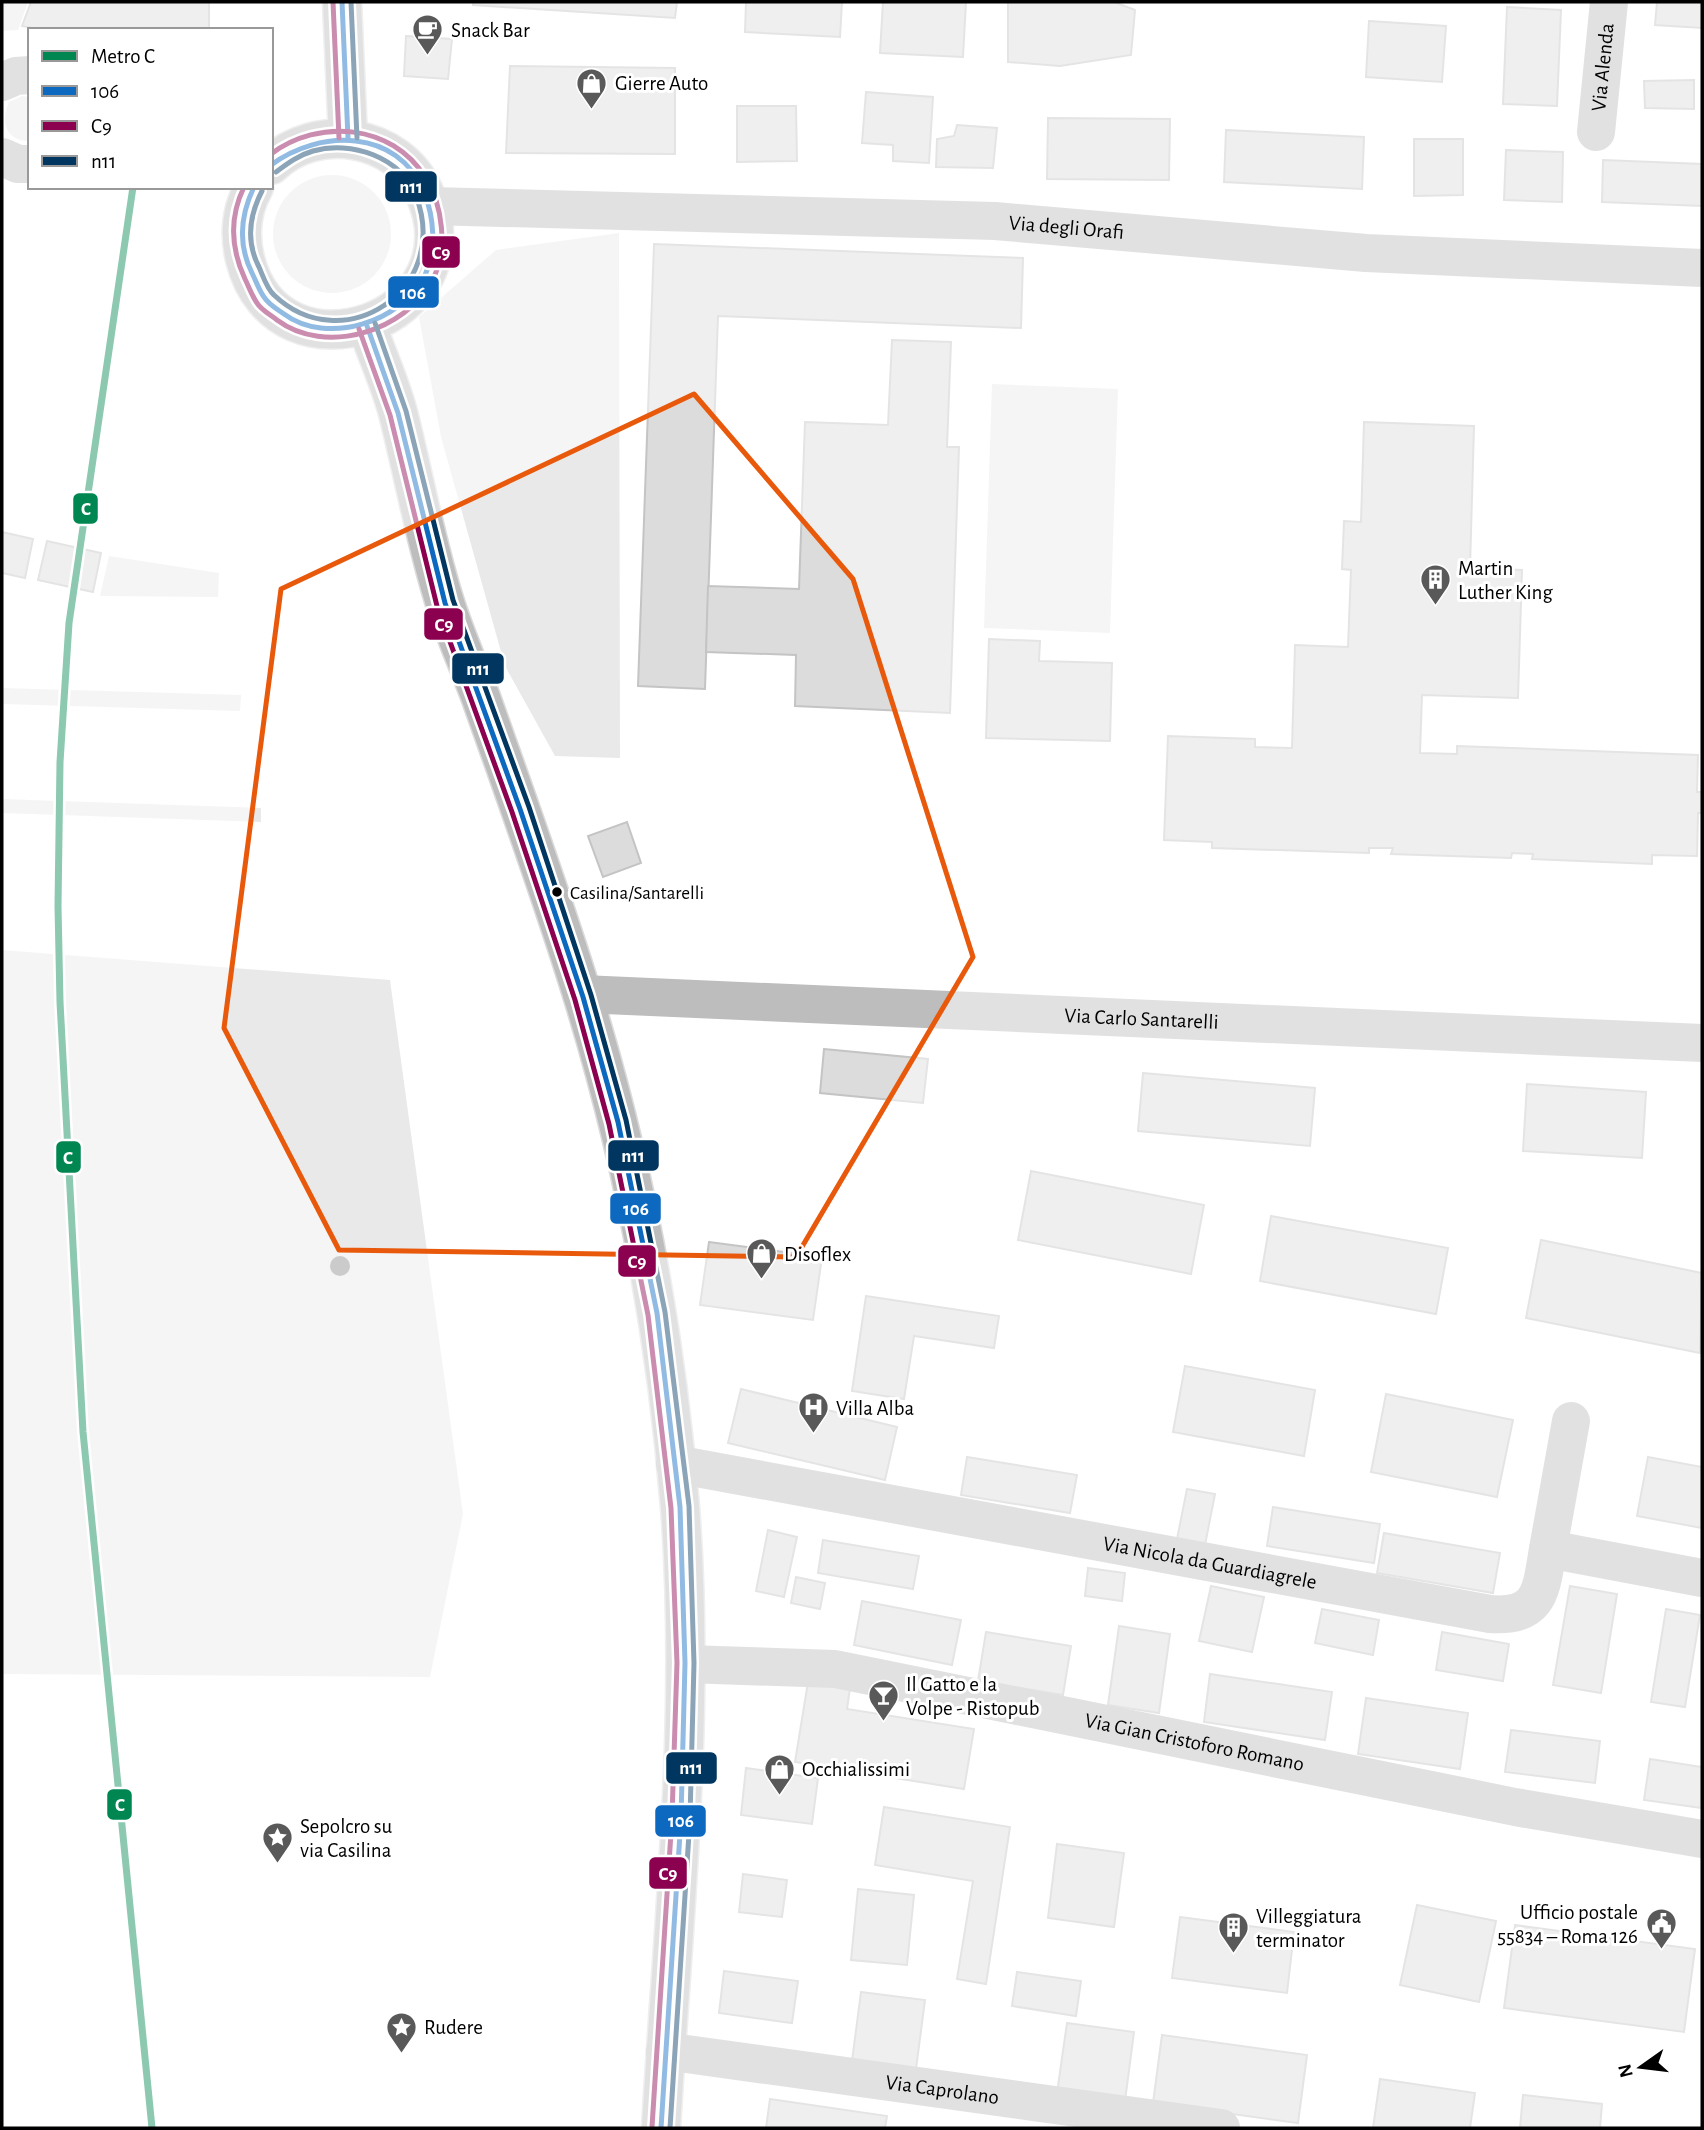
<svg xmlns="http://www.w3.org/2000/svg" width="1704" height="2130" font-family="'Alegreya Sans',sans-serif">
  <rect width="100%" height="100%" fill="#fff"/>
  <g fill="#e9e9e9">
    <path d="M2 2H28L18 30 2 31Z"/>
    <path d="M22 96 30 97V141C6 142 0 121 9 102Z"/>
    <circle cx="332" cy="234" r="59"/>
    <path d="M619 233 620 758 555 756 505 666 441 437 419 317 496 250Z"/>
    <path d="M992 384 1118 389 1110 633 984 628Z"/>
    <path d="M109 556 219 573 218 597 100 596Z"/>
    <path d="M2 688 241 695 240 711 2 704Z"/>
    <path d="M2 799 261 808V822L2 813Z"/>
    <path d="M2 950 390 980 463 1514 430 1677 2 1674Z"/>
  </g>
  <g fill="#dcdcdc" stroke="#c4c4c4" stroke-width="2">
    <path d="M31 2H209V30H45L22 26Z"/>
    <path d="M473 2H677L675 18 473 5Z"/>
    <path d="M746 2H842L840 37 745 32Z"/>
    <path d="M883 2H966L963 57 880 53Z"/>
    <path d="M1008 2H1114L1135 10 1131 55 1060 66 1008 62Z"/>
    <path d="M1657 2H1702V28L1655 25Z"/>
    <path d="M1507 7 1561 10 1557 106 1503 104Z"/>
    <path d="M1369 21 1446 26 1442 82 1366 77Z"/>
    <path d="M406 36 452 39 448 79 404 76Z"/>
    <path d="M510 66 675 68V154L506 153Z"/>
    <path d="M1694 80V109L1645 108 1644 81Z"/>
    <path d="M866 92 933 97 929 163 893 161V145L862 143Z"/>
    <path d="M737 106H796L797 161 737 162Z"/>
    <path d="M1048 118 1170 119 1169 180 1047 179Z"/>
    <path d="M957 125 997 128 993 168 936 167 937 139 954 136Z"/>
    <path d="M1226 130 1364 137 1362 189 1224 182Z"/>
    <path d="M1414 139H1463V195L1414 196Z"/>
    <path d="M1506 150 1563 152 1562 202 1504 200Z"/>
    <path d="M1603 160 1702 164V206L1602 202Z"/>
    <path d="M654 244 1023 258 1021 328 718 316 705 689 638 686Z"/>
    <path d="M892 340 951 342 947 447H959L950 713 795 706 796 655 706 652 708 586 799 589 805 422 888 425Z"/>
    <path d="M1364 422 1474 426 1470 568 1522 570 1518 698 1422 695 1420 753 1457 754V746L1698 755 1697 792H1702V813H1698L1697 856 1652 855V864L1532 859 1533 854 1512 853 1511 858 1391 854 1393 848H1369V853L1212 848V842L1164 840 1168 736 1255 739V747L1292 748 1295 645 1348 647 1351 570 1342 569 1344 521 1361 522Z"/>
    <path d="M2 532 33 539 25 578 2 573Z"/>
    <path d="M47 541 101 553 93 592 38 580Z"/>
    <path d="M989 639 1040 641 1039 661 1112 663 1110 741 986 738Z"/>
    <path d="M627 822 641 863 603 877 588 836Z"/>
    <path d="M824 1049 928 1059 923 1103 820 1093Z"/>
    <path d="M1143 1073 1315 1088 1310 1146 1138 1131Z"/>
    <path d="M1527 1084 1646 1092 1642 1158 1523 1151Z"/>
    <path d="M1031 1171 1204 1205 1191 1274 1018 1240Z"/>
    <path d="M1271 1216 1448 1248 1436 1314 1260 1281Z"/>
    <path d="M1541 1240 1702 1273 1700 1353 1526 1318Z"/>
    <path d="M709 1242 822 1257 813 1320 700 1305Z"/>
    <path d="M866 1296 999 1316 994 1348 914 1336 904 1399 852 1391Z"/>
    <path d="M1185 1366 1315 1390 1304 1456 1173 1432Z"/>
    <path d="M741 1389 897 1427 885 1480 728 1443Z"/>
    <path d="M1386 1394 1513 1420 1497 1497 1371 1472Z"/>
    <path d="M967 1457 1077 1475 1070 1513 961 1495Z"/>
    <path d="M1648 1457 1702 1467V1528L1637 1516Z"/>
    <path d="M1187 1489 1215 1494 1204 1550 1176 1544Z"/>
    <path d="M1273 1507 1380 1524 1374 1563 1267 1546Z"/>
    <path d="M768 1530 797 1537 784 1597 756 1591Z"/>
    <path d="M1384 1533 1500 1553 1493 1593 1377 1573Z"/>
    <path d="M823 1540 919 1556 913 1589 818 1573Z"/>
    <path d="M1088 1568 1125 1573 1122 1601 1085 1596Z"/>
    <path d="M796 1577 825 1583 820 1609 791 1603Z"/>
    <path d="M1211 1586 1264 1597 1252 1652 1199 1641Z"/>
    <path d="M1570 1586 1617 1594 1601 1693 1553 1685Z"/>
    <path d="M862 1601 961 1620 952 1665 854 1645Z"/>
    <path d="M1322 1609 1379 1620 1373 1655 1315 1643Z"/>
    <path d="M1666 1609 1700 1615 1685 1707 1651 1702Z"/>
    <path d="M1119 1626 1170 1634 1159 1713 1108 1705Z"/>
    <path d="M986 1632 1071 1646 1063 1695 978 1681Z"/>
    <path d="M1442 1632 1509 1644 1503 1681 1436 1670Z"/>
    <path d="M1210 1674 1332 1692 1325 1740 1204 1722Z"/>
    <path d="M808 1682 850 1688 847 1709 974 1729 964 1789 795 1762Z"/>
    <path d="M1366 1698 1468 1713 1460 1769 1358 1754Z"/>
    <path d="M1511 1730 1600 1741 1595 1783 1505 1772Z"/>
    <path d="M1650 1759 1702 1767V1808L1644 1800Z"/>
    <path d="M746 1768 818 1778 812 1824 741 1815Z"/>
    <path d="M884 1807 1010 1827 986 1984 957 1979 973 1881 875 1865Z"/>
    <path d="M1057 1844 1124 1853 1114 1927 1048 1918Z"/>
    <path d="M743 1874 787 1880 782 1917 739 1912Z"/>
    <path d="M858 1889 914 1895 907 1965 851 1960Z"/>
    <path d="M1417 1905 1496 1921 1479 2002 1400 1985Z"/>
    <path d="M1180 1917 1294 1932 1287 1993 1172 1978Z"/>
    <path d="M1515 1925 1695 1949 1684 2032 1504 2008Z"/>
    <path d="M724 1971 798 1981 792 2023 719 2013Z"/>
    <path d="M1017 1972 1081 1981 1076 2016 1012 2006Z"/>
    <path d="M861 1992 925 2000 916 2069 852 2061Z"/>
    <path d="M1067 2023 1134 2032 1125 2101 1057 2093Z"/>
    <path d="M1162 2035 1307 2055 1298 2123 1153 2103Z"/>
    <path d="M1380 2079 1475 2093 1470 2128H1373Z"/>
    <path d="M1523 2095 1602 2104 1600 2128H1520Z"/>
    <path d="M770 2099 887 2116 885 2128H766Z"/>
  </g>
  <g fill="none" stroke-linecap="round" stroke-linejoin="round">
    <defs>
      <g id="major">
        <path d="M342 2 348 138"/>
        <path d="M254 187C241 210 239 234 245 259 278 391 482 320 424 192 398 134 316 121 271 165"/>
        <path d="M367 326C377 355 390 383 398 413 414 476 425 540 445 603 455 635 469 666 481 698 516 797 552 896 583 997 634 1162 666 1334 680 1507 696 1715 673 1921 661 2128"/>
      </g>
    </defs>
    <use href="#major" stroke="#dbdbdb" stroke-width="41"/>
    <g stroke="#bdbdbd" stroke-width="38">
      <path d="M2 82 16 76 30 75"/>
      <path id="s1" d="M1596 132 1609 2"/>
      <path d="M2 157 18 164H30"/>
      <path id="s2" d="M430 206 995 221 1366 253 1702 268"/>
      <path id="s3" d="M582 994 1702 1043"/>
      <path id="s4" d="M675 1464 1490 1614C1541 1618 1541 1590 1548 1549L1702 1578"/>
      <path d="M1548 1549 1571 1421"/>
      <path id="s5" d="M686 1664 835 1669 1515 1807 1702 1839"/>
      <path id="s6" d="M665 2051 1221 2128"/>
    </g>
    <use href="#major" stroke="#bdbdbd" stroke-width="38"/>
    <defs>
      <g id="bus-1">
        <path d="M342 2 348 138"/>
        <path d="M254 187C240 216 238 245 252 273 256 281 259 290 264 297 268 304 277 309 284 314 327 346 402 322 425 275 437 250 434 217 424 192 398 128 319 129 271 165"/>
        <path d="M367 326 398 413 445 603 520 809 583 997 618 1122 657 1313 680 1507 685 1663 681 1818 661 2128"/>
      </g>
      <g id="bus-2">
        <path d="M333 2 339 138"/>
        <path d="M244 187C229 218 231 249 245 279 249 287 252 296 257 303 261 310 271 315 277 320 325 356 406 332 433 279 448 249 443 205 425 177 392 124 319 118 271 154"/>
        <path d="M359 329 390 415 437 606 512 812 575 1000 609 1124 648 1315 671 1508 677 1663 672 1817 652 2127"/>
      </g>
      <g id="bus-3">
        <path d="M351 2 357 138"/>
        <path d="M262 191C249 216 246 242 259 267 263 276 267 289 274 295 342 360 452 291 416 196 401 157 351 140 313 151 299 155 288 163 276 172"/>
        <path d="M375 323 406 411 453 600 529 807 591 995 626 1120 665 1312 689 1506 694 1663 690 1818 670 2128"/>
      </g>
    </defs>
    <use href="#bus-1" stroke="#fff" stroke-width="10"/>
    <use href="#bus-2" stroke="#fff" stroke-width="10"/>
    <use href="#bus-3" stroke="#fff" stroke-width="10"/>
    <use href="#bus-1" stroke="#0c69bf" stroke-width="5"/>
    <use href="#bus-2" stroke="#8b004f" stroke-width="5"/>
    <use href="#bus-3" stroke="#00365f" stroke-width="5"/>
    <defs>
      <path id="metro-1" d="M133 187 69 623 60 762 58 906 60 1002 83 1432 152 2128"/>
    </defs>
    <use href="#metro-1" stroke="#fff" stroke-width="12"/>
    <use href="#metro-1" stroke="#008751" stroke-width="7"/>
  </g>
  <circle fill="#8c8c8c" cx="340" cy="1266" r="10"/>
  <path d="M0 0H1704V2130H0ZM694 394 853 579 973 957 796 1257 339 1250 224 1028 281 589Z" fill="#fff" fill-opacity=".55" fill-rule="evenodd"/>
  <path fill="none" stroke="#e8590c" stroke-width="5" stroke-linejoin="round" d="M694 394 853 579 973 957 796 1257 339 1250 224 1028 281 589Z"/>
  <defs>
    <symbol id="cafe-pin" viewBox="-11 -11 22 30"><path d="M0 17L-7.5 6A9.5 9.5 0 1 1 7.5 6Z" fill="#595959" stroke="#fff"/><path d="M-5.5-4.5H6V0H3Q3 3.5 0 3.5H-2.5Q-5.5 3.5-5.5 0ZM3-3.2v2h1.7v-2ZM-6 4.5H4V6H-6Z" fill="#fff"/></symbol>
    <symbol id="shop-pin" viewBox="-11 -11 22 30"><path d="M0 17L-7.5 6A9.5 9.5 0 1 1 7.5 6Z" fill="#595959" stroke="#fff"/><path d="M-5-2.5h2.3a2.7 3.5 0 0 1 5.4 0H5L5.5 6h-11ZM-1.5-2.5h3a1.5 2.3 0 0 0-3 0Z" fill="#fff"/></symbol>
    <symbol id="building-pin" viewBox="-11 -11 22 30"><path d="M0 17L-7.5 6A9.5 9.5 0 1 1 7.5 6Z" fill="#595959" stroke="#fff"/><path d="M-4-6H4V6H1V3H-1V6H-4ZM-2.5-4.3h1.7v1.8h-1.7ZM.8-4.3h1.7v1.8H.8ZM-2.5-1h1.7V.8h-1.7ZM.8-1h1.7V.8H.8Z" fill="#fff"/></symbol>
    <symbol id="hospital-pin" viewBox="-11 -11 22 30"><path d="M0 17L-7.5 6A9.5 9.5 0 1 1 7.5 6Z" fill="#595959" stroke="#fff"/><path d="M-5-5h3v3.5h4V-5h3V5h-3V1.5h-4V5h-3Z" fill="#fff"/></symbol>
    <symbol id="bar-pin" viewBox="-11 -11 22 30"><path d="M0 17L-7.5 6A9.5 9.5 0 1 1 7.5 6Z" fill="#595959" stroke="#fff"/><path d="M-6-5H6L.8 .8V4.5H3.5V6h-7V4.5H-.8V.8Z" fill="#fff"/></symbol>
    <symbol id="sight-pin" viewBox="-11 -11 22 30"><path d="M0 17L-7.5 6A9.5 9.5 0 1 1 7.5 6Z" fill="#595959" stroke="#fff"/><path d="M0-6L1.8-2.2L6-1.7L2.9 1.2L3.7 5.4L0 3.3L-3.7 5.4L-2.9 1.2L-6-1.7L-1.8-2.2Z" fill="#fff"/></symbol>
    <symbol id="civic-pin" viewBox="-11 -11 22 30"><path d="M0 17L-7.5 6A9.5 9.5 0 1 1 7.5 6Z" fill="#595959" stroke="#fff"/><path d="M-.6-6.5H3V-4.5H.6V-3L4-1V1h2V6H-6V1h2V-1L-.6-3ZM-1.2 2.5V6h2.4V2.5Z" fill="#fff"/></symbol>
  </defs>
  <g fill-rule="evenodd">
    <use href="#cafe-pin" x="410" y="12" width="35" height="47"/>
    <use href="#shop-pin" x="574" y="66" width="35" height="47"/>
    <use href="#building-pin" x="1418" y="562" width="35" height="47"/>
    <use href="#shop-pin" x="744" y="1236" width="35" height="47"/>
    <use href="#hospital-pin" x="796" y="1390" width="35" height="47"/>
    <use href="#bar-pin" x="866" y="1678" width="35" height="47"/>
    <use href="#shop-pin" x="762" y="1752" width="35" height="47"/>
    <use href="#sight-pin" x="260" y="1820" width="35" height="47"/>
    <use href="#civic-pin" x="1644" y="1906" width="35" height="47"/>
    <use href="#building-pin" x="1216" y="1910" width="35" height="47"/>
    <use href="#sight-pin" x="384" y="2010" width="35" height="47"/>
  </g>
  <circle fill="#000" stroke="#fff" stroke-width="2.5" cx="557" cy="892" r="6"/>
  <g text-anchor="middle" stroke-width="6" stroke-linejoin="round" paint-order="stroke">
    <g font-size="19" fill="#000" stroke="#fff" text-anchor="start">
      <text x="570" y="899">Casilina/Santarelli</text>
    </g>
    <g font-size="21" fill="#000" stroke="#fff" text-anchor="start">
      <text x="451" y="37">Snack Bar</text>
      <text x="615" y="90">Gierre Auto</text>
      <text x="1458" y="575">Martin<tspan x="1458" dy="24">Luther King</tspan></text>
      <text x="784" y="1261">Disoflex</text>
      <text x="836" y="1415">Villa Alba</text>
      <text x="906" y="1691">Il Gatto e la<tspan x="906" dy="24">Volpe - Ristopub</tspan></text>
      <text x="802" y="1776">Occhialissimi</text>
      <text x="300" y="1833">Sepolcro su<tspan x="300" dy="24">via Casilina</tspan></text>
      <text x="1638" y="1919" text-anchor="end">Ufficio postale<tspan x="1638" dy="24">55834 – Roma 126</tspan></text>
      <text x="1256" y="1923">Villeggiatura<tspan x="1256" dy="24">terminator</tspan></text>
      <text x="424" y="2034">Rudere</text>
    </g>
    <g font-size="21" fill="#000" stroke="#fff">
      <text dy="7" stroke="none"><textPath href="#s1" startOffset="65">Via Alenda</textPath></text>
      <text dy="7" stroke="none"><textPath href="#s2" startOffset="637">Via degli Orafi</textPath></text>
      <text dy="7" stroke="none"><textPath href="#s3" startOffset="560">Via Carlo Santarelli</textPath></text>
      <text dy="7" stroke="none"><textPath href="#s4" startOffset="544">Via Nicola da Guardiagrele</textPath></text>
      <text dy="7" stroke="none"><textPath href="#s5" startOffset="516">Via Gian Cristoforo Romano</textPath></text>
      <text dy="7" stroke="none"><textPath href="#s6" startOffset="280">Via Caprolano</textPath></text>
    </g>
  </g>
  <g stroke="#fff" stroke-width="2.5">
    <rect x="384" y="170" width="54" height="33" rx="7" fill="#00365f"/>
    <rect x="421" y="235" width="40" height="34" rx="7" fill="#8b004f"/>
    <rect x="387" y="275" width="53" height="34" rx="7" fill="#0c69bf"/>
    <rect x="72" y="492" width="27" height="33" rx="7" fill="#008751"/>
    <rect x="423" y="607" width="41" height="34" rx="7" fill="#8b004f"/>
    <rect x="451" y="652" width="54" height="33" rx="7" fill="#00365f"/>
    <rect x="607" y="1139" width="53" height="33" rx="7" fill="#00365f"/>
    <rect x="55" y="1140" width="27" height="34" rx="7" fill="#008751"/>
    <rect x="609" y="1192" width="53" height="33" rx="7" fill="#0c69bf"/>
    <rect x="617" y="1244" width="40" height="34" rx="7" fill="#8b004f"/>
    <rect x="665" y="1751" width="53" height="34" rx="7" fill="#00365f"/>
    <rect x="106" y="1788" width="27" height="33" rx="7" fill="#008751"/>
    <rect x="654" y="1804" width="53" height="34" rx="7" fill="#0c69bf"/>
    <rect x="648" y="1856" width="40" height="34" rx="7" fill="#8b004f"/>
  </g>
  <g font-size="19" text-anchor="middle" font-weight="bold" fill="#fff">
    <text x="411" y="193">n11</text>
    <text x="441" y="259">C9</text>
    <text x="413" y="299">106</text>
    <text x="86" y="515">C</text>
    <text x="444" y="631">C9</text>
    <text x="478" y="675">n11</text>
    <text x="633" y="1162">n11</text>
    <text x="68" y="1164">C</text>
    <text x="636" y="1215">106</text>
    <text x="637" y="1268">C9</text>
    <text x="691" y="1774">n11</text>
    <text x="120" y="1811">C</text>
    <text x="681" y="1827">106</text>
    <text x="668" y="1880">C9</text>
  </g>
  <rect width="1704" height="2130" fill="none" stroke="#000000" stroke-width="7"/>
  <rect x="28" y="28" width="245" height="161" fill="#ffffff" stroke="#999999" stroke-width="2"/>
  <rect x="42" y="51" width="35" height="10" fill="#008751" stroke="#999999" stroke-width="2"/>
  <text x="91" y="63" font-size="21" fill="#000000">Metro C</text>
  <rect x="42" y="86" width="35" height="10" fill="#0c69bf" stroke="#999999" stroke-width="2"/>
  <text x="91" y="98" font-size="21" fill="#000000">106</text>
  <rect x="42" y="121" width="35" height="10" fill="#8b004f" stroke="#999999" stroke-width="2"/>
  <text x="91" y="133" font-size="21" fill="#000000">C9</text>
  <rect x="42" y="156" width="35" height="10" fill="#00365f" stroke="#999999" stroke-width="2"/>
  <text x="91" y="168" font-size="21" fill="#000000">n11</text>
  <g transform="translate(1641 2067) rotate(256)" stroke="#ffffff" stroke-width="5" paint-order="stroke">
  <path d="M0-5L12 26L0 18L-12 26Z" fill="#000000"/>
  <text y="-10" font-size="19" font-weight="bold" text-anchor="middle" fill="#000000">N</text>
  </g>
</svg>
